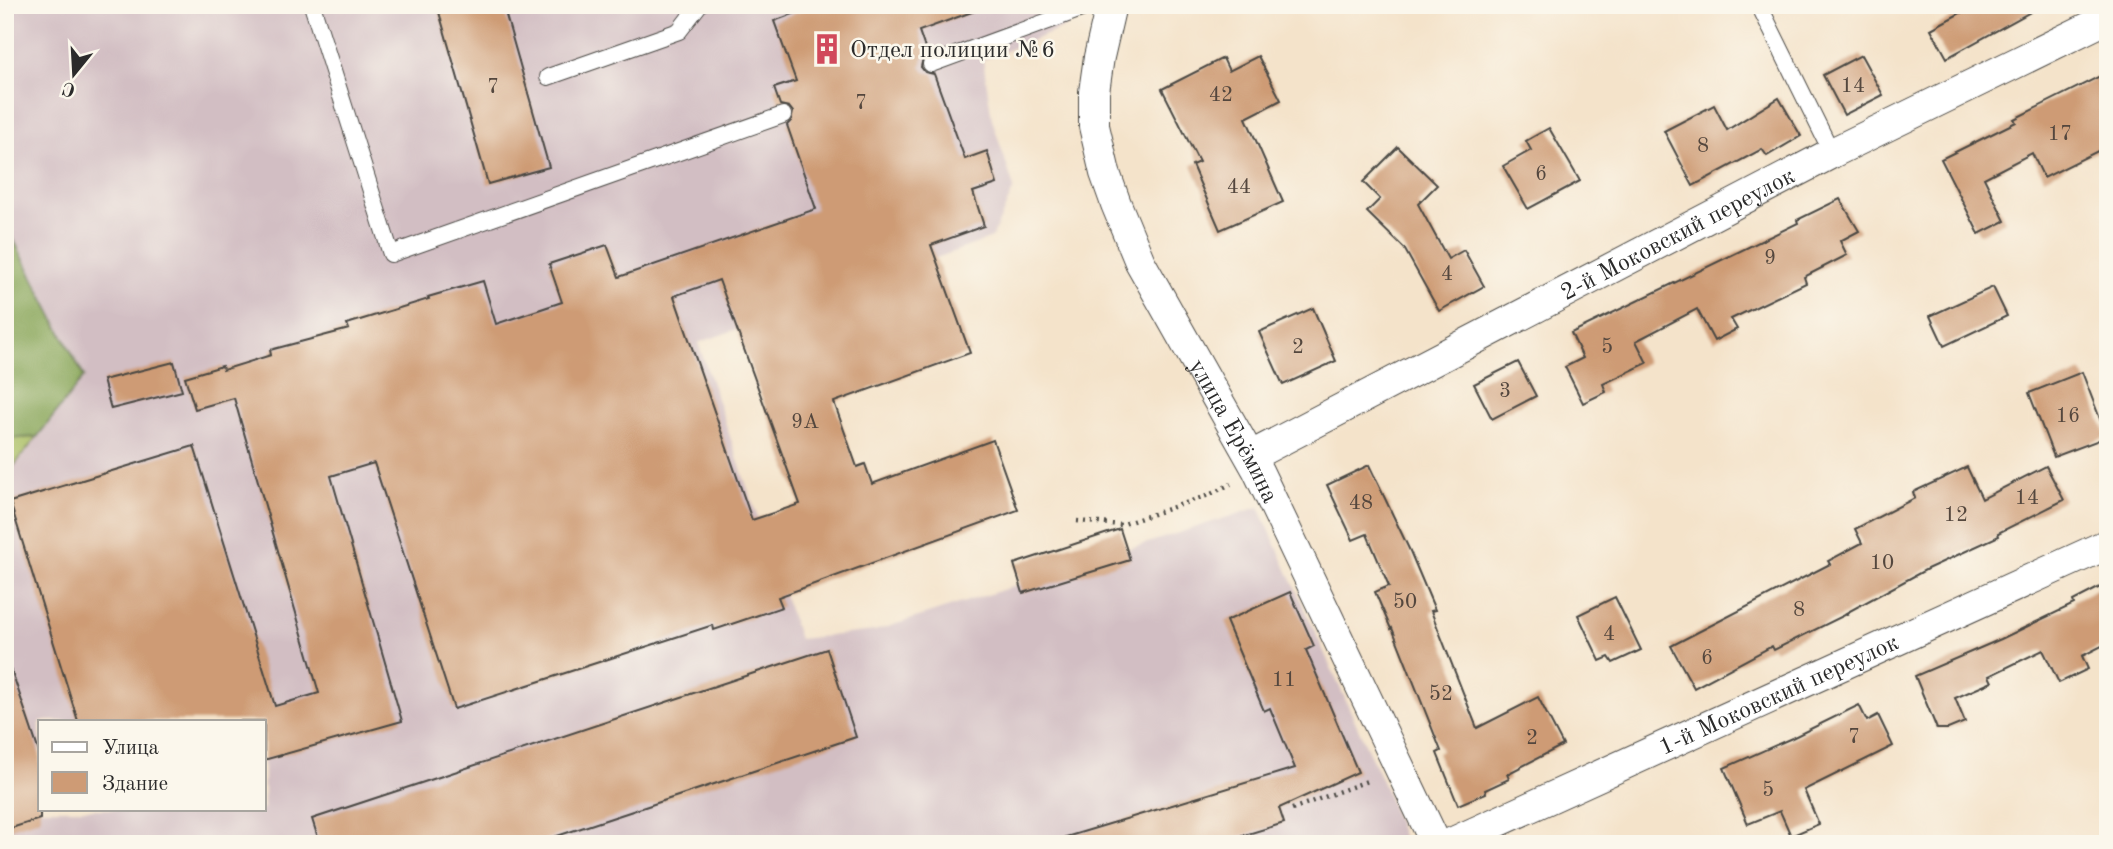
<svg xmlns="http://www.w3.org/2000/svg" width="2113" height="849" font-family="'Old Standard TT',serif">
  <rect width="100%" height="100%" fill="#fbf7ec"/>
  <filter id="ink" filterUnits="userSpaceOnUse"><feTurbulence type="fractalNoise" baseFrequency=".0143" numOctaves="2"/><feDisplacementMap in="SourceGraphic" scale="14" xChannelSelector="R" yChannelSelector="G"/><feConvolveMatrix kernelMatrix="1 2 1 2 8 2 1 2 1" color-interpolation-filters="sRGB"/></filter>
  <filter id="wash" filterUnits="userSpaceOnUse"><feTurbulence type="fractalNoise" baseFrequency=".00686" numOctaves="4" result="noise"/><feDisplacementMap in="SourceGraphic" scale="28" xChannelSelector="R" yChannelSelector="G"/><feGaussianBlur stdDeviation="1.57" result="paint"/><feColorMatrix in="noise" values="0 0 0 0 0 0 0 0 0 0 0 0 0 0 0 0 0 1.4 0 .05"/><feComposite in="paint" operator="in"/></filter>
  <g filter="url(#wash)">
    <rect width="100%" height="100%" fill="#f4e3ca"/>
    <path fill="#d2bec3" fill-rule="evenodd" d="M5 5H1073L1068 26 983 60 992 119 1014 188 992 238 698 343 799 639 875 631 1259 507 1385 788 1405 844H5V477L84 377 5 223ZM40 721H264V809H40Z"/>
    <path fill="#a8bd61" stroke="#6a7446" stroke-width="2" d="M37 437 5 477V439Z"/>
    <path fill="#86a457" stroke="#586841" stroke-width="2" d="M5 223 84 377 37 437 5 439Z"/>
    <g id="blocks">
      <g fill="#ce9b75" fill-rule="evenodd">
        <path d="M437 5H503L549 167 488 184Z"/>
        <path d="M817 5H979L980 9 919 31 927 54 923 58 921 67 925 72 934 74 965 159 987 151 997 184 973 192 984 226 931 245 970 353 834 402 857 467 865 464 872 484 993 440 1018 510 778 597 782 607 714 630 713 625 454 709 374 463 331 476 402 721 264 760V721H78L10 502 194 446 275 706 319 693 234 398 195 409 185 377 222 366 223 370 271 355 270 350 349 329 347 324 429 299 428 297 483 281 496 324 562 302 549 264 607 245 619 277 816 209 787 125 791 121 793 112 789 107 780 105 774 88 796 81 774 21ZM719 280 800 504 752 520 674 296Z"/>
        <path d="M1975 5H2043L1947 58 1931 29Z"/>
        <path d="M1861 55 1883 95 1844 115 1823 75Z"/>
        <path d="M1258 56 1281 100 1246 118 1283 202 1220 230 1192 165 1199 162 1162 89 1223 58 1229 71Z"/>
        <path d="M2108 72V146L2044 178 2032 153 1984 178 2005 221 1979 234 1941 159 2016 122 2014 119Z"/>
        <path d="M1779 98 1801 136 1767 156 1762 149 1693 186 1664 131 1714 105 1727 130Z"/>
        <path d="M1549 128 1580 181 1528 209 1503 166 1531 150 1526 141Z"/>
        <path d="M1398 147 1437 185 1418 204 1448 259 1464 250 1484 286 1439 311 1404 248 1367 212 1380 199 1363 182Z"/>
        <path d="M1840 199 1859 231 1840 241 1847 255 1804 277 1806 283 1731 319 1737 329 1714 341 1697 309 1636 341 1647 363 1603 384 1606 392 1583 403 1565 367 1583 358 1571 333 1798 223 1797 220Z"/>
        <path d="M1993 287 2007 316 1944 346 1930 316Z"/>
        <path d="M1313 308 1336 361 1283 385 1259 332Z"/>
        <path d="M174 362 182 391 111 409 103 380Z"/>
        <path d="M1518 362 1536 396 1492 419 1474 384Z"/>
        <path d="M2082 372 2107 437 2054 457 2029 393Z"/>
        <path d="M1369 465 1410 551 1435 610 1431 611 1477 728 1538 697 1563 745 1507 774 1509 779 1485 790 1486 793 1458 805 1437 753 1441 751 1392 628 1391 629 1375 592 1389 586 1367 534 1353 540 1327 485Z"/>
        <path d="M2046 466 2064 500 1998 533 1999 536 1927 569 1846 613 1847 614 1774 650 1772 646 1694 688 1671 646 1830 564 1828 561 1862 543 1855 529 1915 498 1913 492 1967 467 1982 499Z"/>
        <path d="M1120 529 1130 560 1023 593 1014 564Z"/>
        <path d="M2108 583V643L2082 656 2088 669 2059 683 2043 650 1989 676 1992 682 1955 698 1965 722 1948 729H1937L1915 676 2001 639 2074 604 2073 601Z"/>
        <path d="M1290 592 1314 646 1306 650 1358 772 1279 808 1284 823 1215 844H1067L1066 837 1295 768 1270 708 1264 711 1226 621Z"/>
        <path d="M1615 597 1641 650 1613 663 1609 657 1600 661 1578 615Z"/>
        <path d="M827 649 856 737 533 844H320L312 819Z"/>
        <path d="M5 666H10L40 755V819L5 830Z"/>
        <path d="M1859 705 1867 721 1878 715 1893 746 1804 790 1819 824 1791 836 1780 811 1748 824 1724 768 1792 738Z"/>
      </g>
    </g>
  </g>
  <g filter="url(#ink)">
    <use href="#blocks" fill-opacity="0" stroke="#494743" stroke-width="2"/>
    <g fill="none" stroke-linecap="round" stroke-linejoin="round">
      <defs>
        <g id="service">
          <path d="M312 5 391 254 783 115"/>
          <path d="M1759 5 1832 153"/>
          <path d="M931 64 1092 5"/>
          <path d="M548 77 679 31 699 5"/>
        </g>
        <g id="minor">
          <path id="s1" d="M1111 5 1099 57 1094 92V126L1105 173 1116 204 1140 262 1258 471 1436 844"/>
          <path id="s2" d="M1251 456 1832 153 2108 18"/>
          <path id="s3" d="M1449 844 2108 544"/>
        </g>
      </defs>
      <use href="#service" stroke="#494743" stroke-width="18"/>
      <use href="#minor" stroke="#494743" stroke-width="32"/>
      <g stroke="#494743" stroke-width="4.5" stroke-dasharray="2 5" stroke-linecap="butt">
        <path d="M1077 521 1121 525 1209 495 1231 484"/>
        <path d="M1292 809 1370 780"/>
      </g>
      <use href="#service" stroke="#fff" stroke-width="16"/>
      <use href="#minor" stroke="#fff" stroke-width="30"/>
    </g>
  </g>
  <defs>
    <symbol id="building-bare" viewBox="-9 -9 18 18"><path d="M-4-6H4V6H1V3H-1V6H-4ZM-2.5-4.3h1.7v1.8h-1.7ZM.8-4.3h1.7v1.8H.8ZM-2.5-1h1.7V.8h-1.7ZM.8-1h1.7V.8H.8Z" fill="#d1495b" stroke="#fbf7ec" stroke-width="2.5" paint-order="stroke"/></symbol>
  </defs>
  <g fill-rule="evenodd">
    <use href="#building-bare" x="805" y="27" width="44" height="44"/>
  </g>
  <g text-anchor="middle" stroke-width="5" stroke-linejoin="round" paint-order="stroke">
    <g font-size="21" fill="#54473e">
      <text x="1853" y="92">14</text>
      <text x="493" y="93">7</text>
      <text x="1221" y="101">42</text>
      <text x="861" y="109">7</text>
      <text x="2060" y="140">17</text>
      <text x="1703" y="152">8</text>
      <text x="1541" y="180">6</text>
      <text x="1239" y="193">44</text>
      <text x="1770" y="264">9</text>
      <text x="1447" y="280">4</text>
      <text x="1298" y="353">2</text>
      <text x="1607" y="353">5</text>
      <text x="1505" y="397">3</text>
      <text x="2068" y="422">16</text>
      <text x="805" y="428">9А</text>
      <text x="2027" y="504">14</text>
      <text x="1361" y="509">48</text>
      <text x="1956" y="521">12</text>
      <text x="1882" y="569">10</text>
      <text x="1405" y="608">50</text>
      <text x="1799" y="616">8</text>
      <text x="1609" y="640">4</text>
      <text x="1707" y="664">6</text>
      <text x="1284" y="686">11</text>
      <text x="1441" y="700">52</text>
      <text x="1854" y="743">7</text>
      <text x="1532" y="744">2</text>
      <text x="1768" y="796">5</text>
    </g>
    <g font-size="24" fill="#2b2b2b" stroke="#fbf7ec" text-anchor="start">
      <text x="850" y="57">Отдел полиции №6</text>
    </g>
    <g font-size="24" fill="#2b2b2b" stroke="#fbf7ec">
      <text dy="8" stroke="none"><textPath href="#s2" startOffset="481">2-й Моковский переулок</textPath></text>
      <text dy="8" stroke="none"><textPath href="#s1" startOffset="460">улица Ерёмина</textPath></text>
      <text dy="8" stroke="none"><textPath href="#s3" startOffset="362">1-й Моковский переулок</textPath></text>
    </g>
  </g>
  <rect width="2113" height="849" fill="none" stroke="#fbf7ec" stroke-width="28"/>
  <rect x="38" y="720" width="228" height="91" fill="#fbf7ec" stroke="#a8a59f" stroke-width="2"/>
  <rect x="52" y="742" width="35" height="10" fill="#ffffff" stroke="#a8a59f" stroke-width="2"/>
  <text x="102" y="754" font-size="21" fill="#2b2b2b">Улица</text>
  <rect x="52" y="772" width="35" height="21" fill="#ce9b75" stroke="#a8a59f" stroke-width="2"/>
  <text x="102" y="790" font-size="21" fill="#2b2b2b">Здание</text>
  <g transform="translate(74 74) rotate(198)" stroke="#fbf7ec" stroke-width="5" paint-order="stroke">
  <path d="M0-5L12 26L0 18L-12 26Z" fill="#2b2b2b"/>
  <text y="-10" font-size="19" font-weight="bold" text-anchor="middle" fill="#2b2b2b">С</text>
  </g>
</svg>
